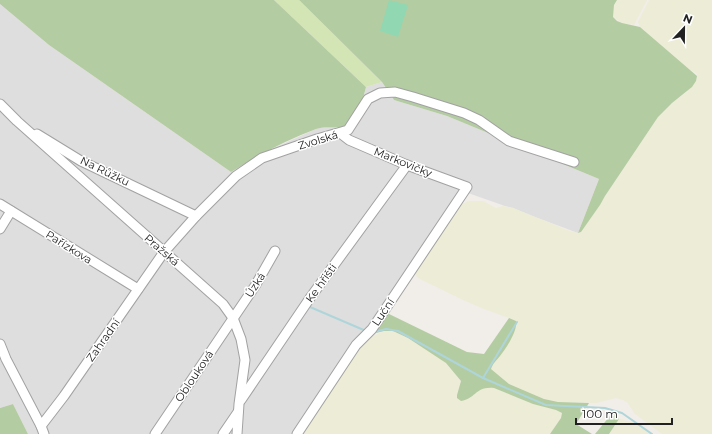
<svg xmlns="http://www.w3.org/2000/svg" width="712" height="434" font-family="Montserrat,sans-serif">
  <rect width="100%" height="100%" fill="#f1ede9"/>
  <path fill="#dfdedf" d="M0 4 49 45 231 172 254 157 318 128H337L362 105 366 87 382 82 394 100 447 116 599 179 578 233 535 217 513 208 505 206 468 193 371 336 369 338 301 434H28L13 404 0 408Z"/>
  <g fill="#edecd7">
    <path d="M617 0H647L634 25 622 23 613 17 614 5Z"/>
    <path d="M649 0H712V434H662L635 414 627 402 620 399 616 398 596 403 558 402 544 399 509 384 491 369 492 363 499 357 506 347 516 326 509 318 484 309 463 300 418 278 414 273 425 259 455 211 462 204 469 201H483L496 208 503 206 513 208 570 231 578 233 581 232 658 117 672 103 687 92 696 81 697 74 684 66 640 27 638 22Z"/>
    <path d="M384 331H393L408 338 446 363 461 381 457 395 488 387 494 388 533 404 556 410 562 413 561 418 550 434H301L352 356 369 338Z"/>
    <path d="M619 419 632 422 645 428 651 434H609Z"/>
  </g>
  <path fill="#d3e5b5" d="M274 0H299L382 82 366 87Z"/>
  <g fill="#b4cca2">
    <path d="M0 0H274L366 87C363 99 359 115 349 123 339 131 327 125 316 129 287 140 258 155 231 172L49 45 0 4Z"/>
    <path d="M299 0H617L614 5 613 17 617 21 622 23 640 27 697 76 696 81 692 87 672 103 658 117 605 196 600 205 581 232 578 233 599 179 447 116 394 100 382 82Z"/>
    <path d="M387 313 467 352 484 354 509 318 516 321C518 330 506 349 500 356 496 361 493 363 491 369L509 384 544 399 558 402 589 403 576 424 592 434H550L561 418 562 413 556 410 533 404 494 388C475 386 476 399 461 401L457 398V395L461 381 446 363 408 338 393 331H384L376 333Z"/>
    <path d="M13 404 28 434H0V408Z"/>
    <path d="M614 411 619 419 609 434H595Z"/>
  </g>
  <path fill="#90d7b2" d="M389 0 408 5 398 37 380 31Z"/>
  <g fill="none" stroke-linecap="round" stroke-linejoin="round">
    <g stroke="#aed5d9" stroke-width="2">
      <path d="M310 307 366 331"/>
      <path d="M374 332 386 329 398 331 483 378 546 405 605 408 622 413 652 434"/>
      <path d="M483 378 517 322"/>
    </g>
    <defs>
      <g id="minor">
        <path d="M0 104 17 121 223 304 233 318 241 339 245 360 239 404 237 434"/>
        <path d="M37 134 81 161 196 216"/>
        <path d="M0 204 138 289"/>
        <path d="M0 229 11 211"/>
        <path d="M0 344 6 359 41 426 44 434"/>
        <path d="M241 400 310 298 407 165"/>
        <path d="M41 426 64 396 164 252 196 216 236 176 262 158 317 139 348 130 368 99 380 93 395 92 413 97 464 113 479 120 509 141 574 162"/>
        <path d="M155 434 255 286 275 251"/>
        <path d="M223 434 238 412"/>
        <path d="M297 434 356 345 372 329 467 187 407 165 349 140 340 133"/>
      </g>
    </defs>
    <use href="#minor" stroke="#a2a2a2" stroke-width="11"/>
    <use href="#minor" stroke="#fff" stroke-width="9"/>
  </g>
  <g text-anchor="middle" stroke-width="3" stroke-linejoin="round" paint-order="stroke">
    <g font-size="11" fill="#212121" stroke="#fff">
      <text transform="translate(318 140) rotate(-17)" y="4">Zvolská</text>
      <text transform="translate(403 162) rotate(22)" y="4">Markovičky</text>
      <text transform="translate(105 171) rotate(26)" y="4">Na Růžku</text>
      <text transform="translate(69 247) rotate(32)" y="4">Pařízkova</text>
      <text transform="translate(162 250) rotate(41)" y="4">Pražská</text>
      <text transform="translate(321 283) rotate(-54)" y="4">Ke hřišti</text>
      <text transform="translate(255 285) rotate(-57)" y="4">Úzká</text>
      <text transform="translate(383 312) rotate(-56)" y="4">Luční</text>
      <text transform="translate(103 340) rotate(-55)" y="4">Zahradní</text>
      <text transform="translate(194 376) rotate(-56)" y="4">Oblouková</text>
    </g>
  </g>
  <g transform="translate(684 28) rotate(22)" stroke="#ffffff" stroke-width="3" paint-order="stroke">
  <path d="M0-3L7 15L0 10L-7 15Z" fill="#212121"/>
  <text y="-6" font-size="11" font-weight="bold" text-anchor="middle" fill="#212121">N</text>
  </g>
  <path d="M576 418v6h96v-6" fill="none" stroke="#212121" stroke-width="2"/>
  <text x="582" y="418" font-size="12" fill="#212121" stroke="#ffffff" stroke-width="3" paint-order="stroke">100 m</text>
</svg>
